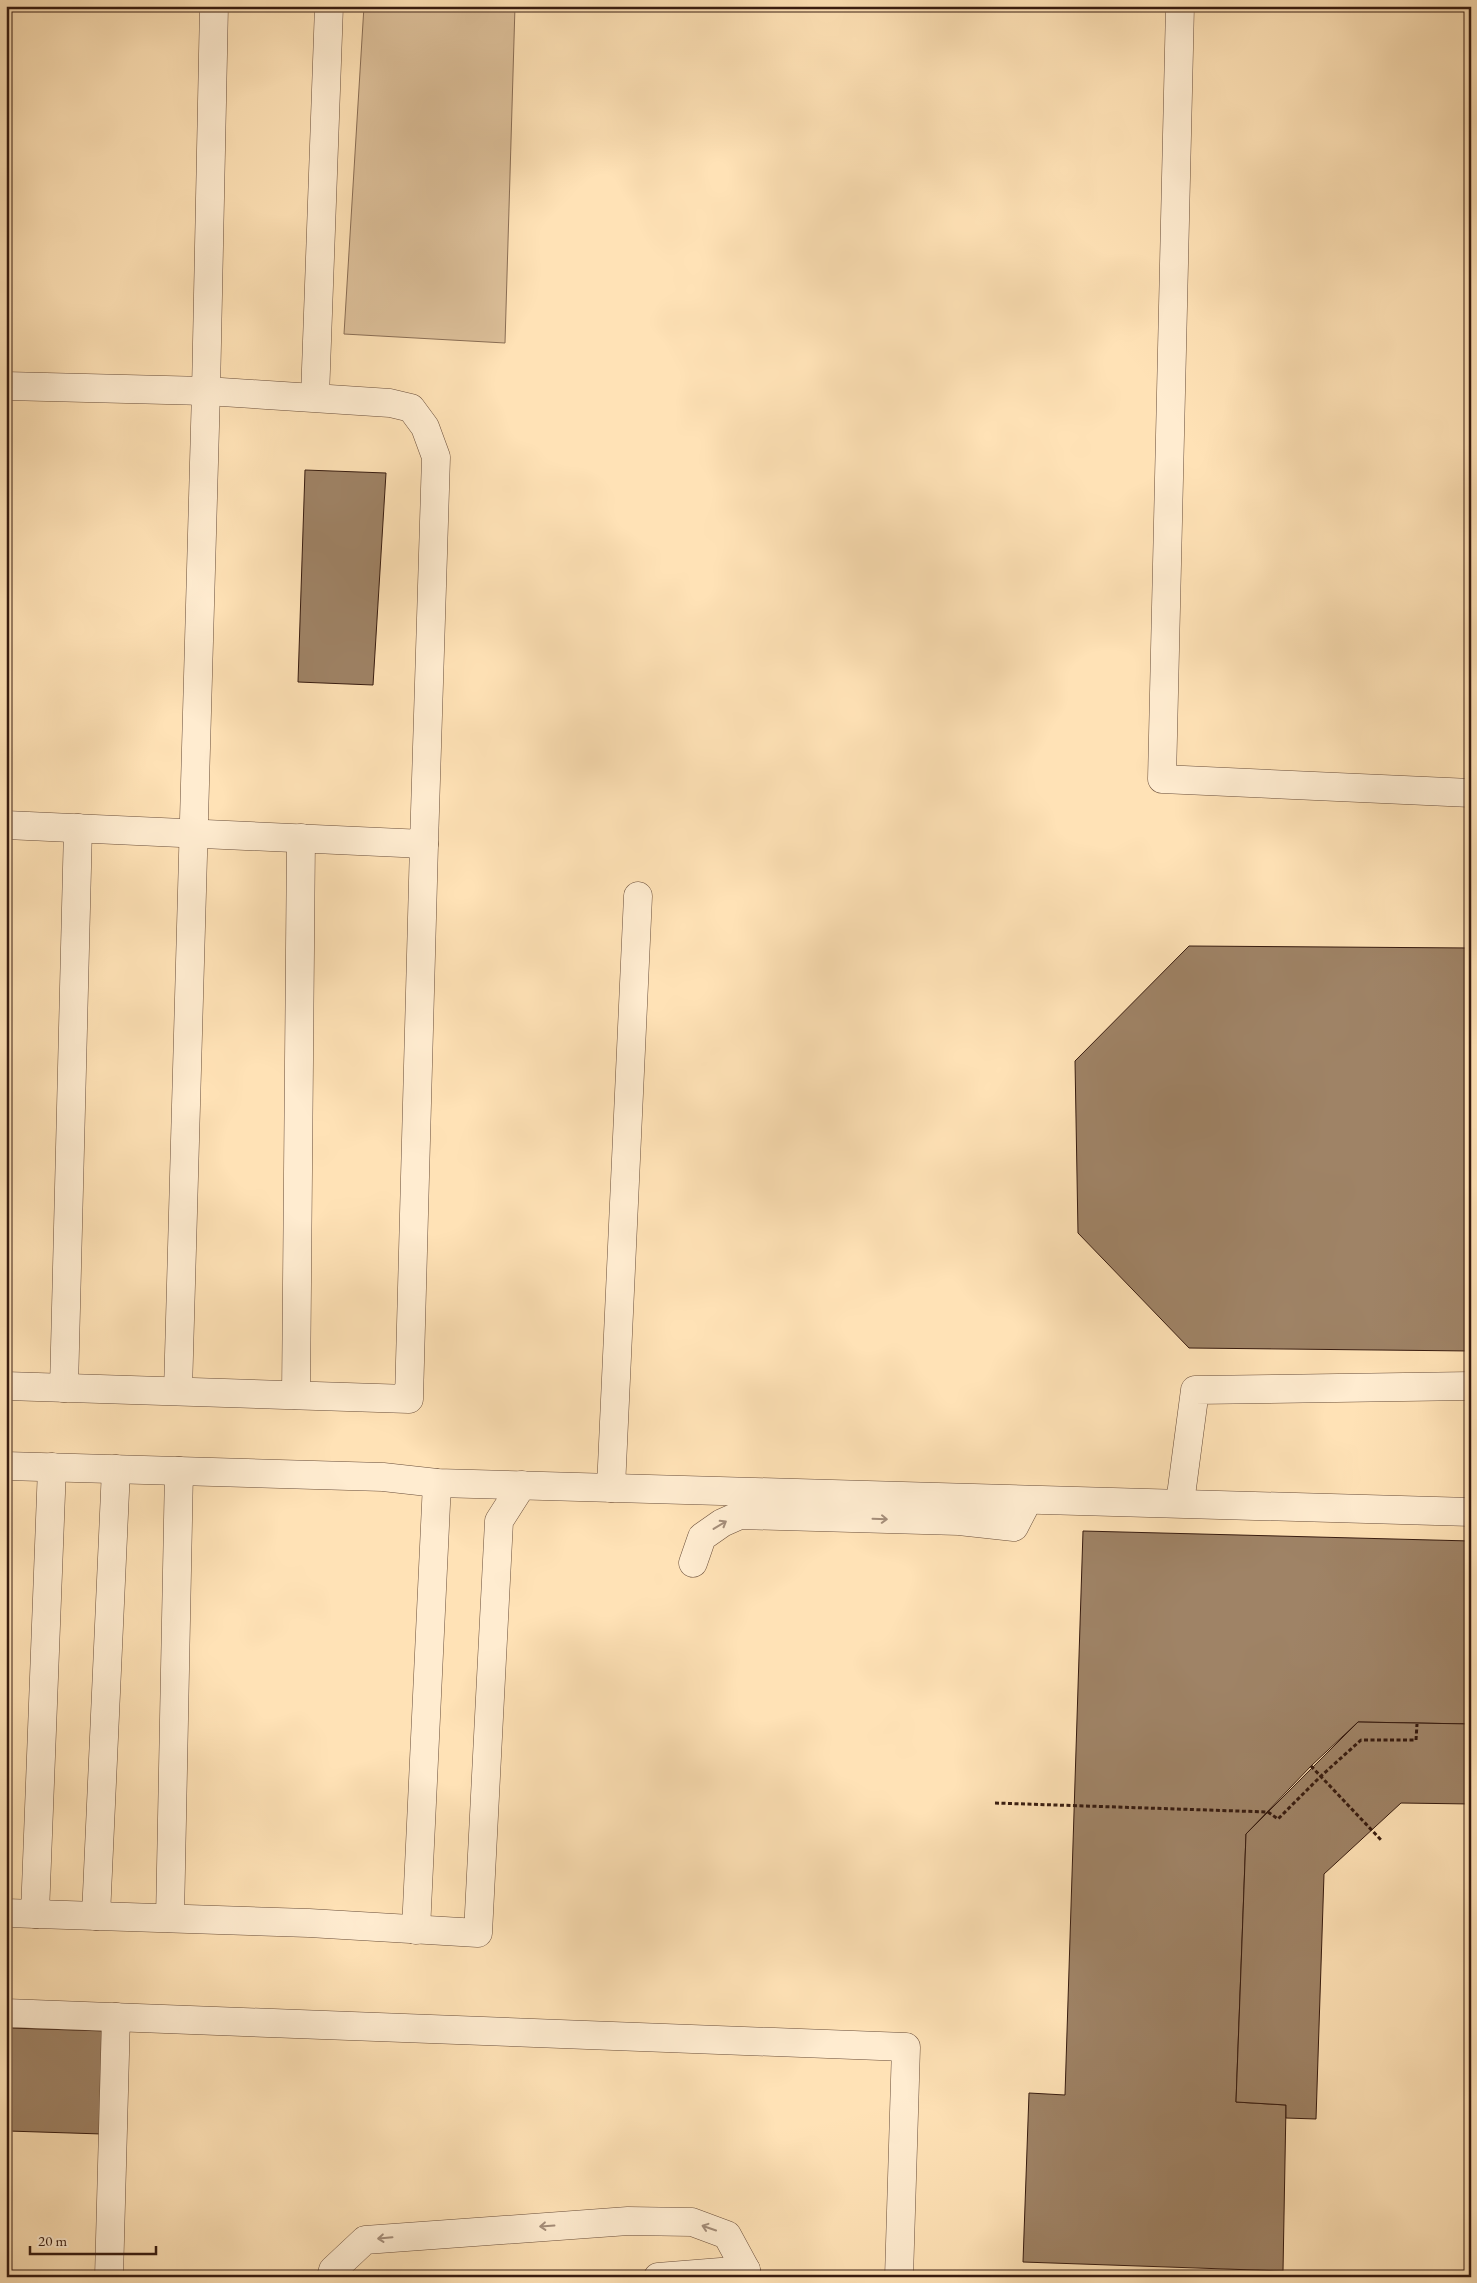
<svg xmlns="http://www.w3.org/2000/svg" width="1477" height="2283" font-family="'EB Garamond',serif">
  <rect width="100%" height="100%" fill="#ffe2b6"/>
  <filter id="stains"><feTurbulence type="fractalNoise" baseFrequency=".004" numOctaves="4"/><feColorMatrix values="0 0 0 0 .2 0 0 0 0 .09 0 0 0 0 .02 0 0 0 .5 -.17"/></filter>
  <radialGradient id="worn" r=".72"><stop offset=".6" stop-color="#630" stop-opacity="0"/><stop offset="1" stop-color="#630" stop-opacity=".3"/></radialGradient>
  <path fill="#ddc09a" stroke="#8a6e55" d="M364 6H515L505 343 344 334Z"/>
  <g fill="#9f8366" stroke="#381c10">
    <path d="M305 470 386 473 373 685 298 682Z"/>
    <path d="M1189 946 1471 948V1351L1189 1348 1078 1233 1075 1061Z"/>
    <path d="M1083 1531 1471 1541V1724L1358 1722 1311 1766 1246 1834 1236 2102 1286 2105 1283 2271 1023 2262 1029 2093 1065 2095Z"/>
    <path d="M1358 1722 1471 1724V1804L1401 1803 1324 1874 1316 2119 1286 2118V2105L1236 2102 1246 1834Z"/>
    <path d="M10 2028 105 2031 102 2134 8 2131Z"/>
  </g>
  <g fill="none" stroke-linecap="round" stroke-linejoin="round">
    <defs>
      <g id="minor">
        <path d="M1180 6 1162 779 1471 793"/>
        <path d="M6 386 206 391 390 403 411 408 425 427 436 457 424 844 6 825"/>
        <path d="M315 397 329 6"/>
        <path d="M6 1386 409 1399 424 844"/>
        <path d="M64 1388 78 828"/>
        <path d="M178 1391 206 391 214 6"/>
        <path d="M296 1395 301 838"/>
        <path d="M6 1466 383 1477 437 1483 1471 1512"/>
        <path d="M611 1488 638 896"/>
        <path d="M1180 1503 1195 1390 1471 1386"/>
        <path d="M693 1563 702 1537 722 1523 740 1515 959 1521 1014 1527 1028 1500"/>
        <path d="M6 1913 309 1923 478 1933 499 1521 522 1485"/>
        <path d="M35 1914 52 1467"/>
        <path d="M96 1916 116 1469"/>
        <path d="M170 1918 179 1471"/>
        <path d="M416 1930 437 1483"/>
        <path d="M6 2013 906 2047 899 2277"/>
        <path d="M109 2277 116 2017"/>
        <path d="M331 2277 333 2270 365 2240 628 2221 692 2222 727 2235 746 2270V2277"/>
        <path d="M658 2277 746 2270"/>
      </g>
    </defs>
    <use href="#minor" stroke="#6a4e3a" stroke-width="29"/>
    <g stroke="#381c10" stroke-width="3" stroke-dasharray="4 2.5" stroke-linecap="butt">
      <path d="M1311 1766 1382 1841"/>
      <path d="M995 1803 1268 1812 1278 1819 1321 1776 1361 1740H1416L1417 1724"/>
    </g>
    <use href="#minor" stroke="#ffecd0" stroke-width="28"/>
  </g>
  <defs><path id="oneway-shaft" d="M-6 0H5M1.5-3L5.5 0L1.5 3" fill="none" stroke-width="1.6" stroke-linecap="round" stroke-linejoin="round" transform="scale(1.25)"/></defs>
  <g stroke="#a58e7a">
    <use href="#oneway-shaft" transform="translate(880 1519) rotate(2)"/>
    <use href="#oneway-shaft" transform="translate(720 1525) rotate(-31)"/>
    <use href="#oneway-shaft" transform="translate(547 2226) rotate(176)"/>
    <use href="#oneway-shaft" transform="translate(709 2228) rotate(-161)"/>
    <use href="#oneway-shaft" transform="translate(385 2238) rotate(175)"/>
  </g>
  <rect width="1477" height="2283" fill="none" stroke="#ffe2b6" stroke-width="25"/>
  <rect x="8" y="8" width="1462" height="2268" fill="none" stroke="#381c10" stroke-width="2.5"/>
  <rect x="12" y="12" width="1452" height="2258" fill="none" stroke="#381c10"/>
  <path d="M30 2246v8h126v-8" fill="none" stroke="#381c10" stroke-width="2.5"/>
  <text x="38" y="2246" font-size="15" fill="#381c10" stroke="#ffecd0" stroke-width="4" paint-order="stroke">20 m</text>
  <rect width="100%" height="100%" filter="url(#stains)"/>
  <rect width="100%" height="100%" fill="url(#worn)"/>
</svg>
